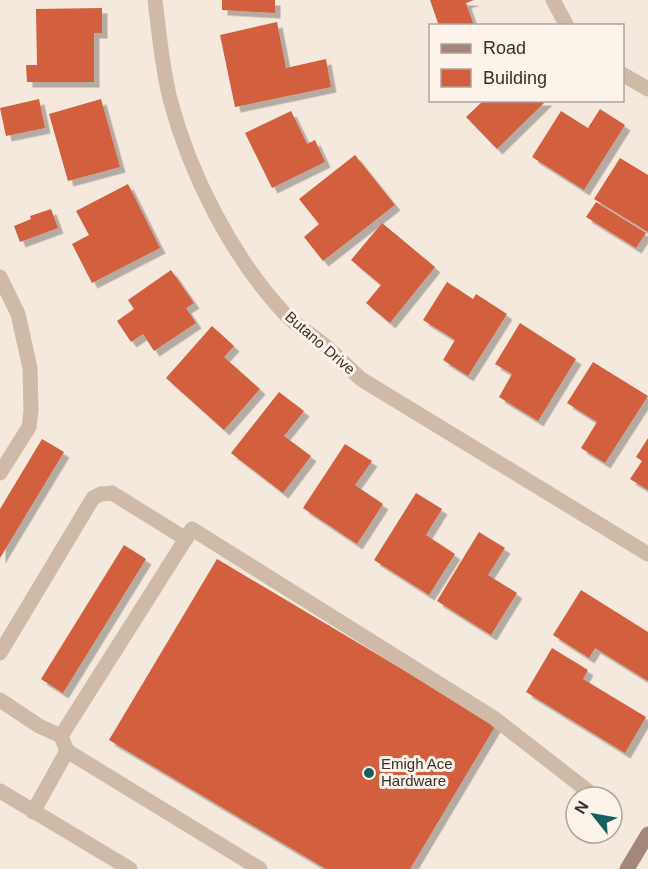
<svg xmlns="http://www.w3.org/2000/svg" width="648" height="869" font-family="Arial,sans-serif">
  <defs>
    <filter id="shadow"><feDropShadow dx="5.5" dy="5.5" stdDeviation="0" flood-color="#0004"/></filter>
  </defs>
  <rect width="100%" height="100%" fill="#f5e9dd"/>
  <g fill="#d25e3e" filter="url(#shadow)">
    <path d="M222 0H275V13L222 10Z"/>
    <path d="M430 0H474L466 3 474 26H439Z"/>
    <path d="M102 8V33H94V82H27L26 65H37L36 9Z"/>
    <path d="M277 22 286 68 326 59 331 87 235 107 220 35Z"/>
    <path d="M39 99 45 128 6 136 0 108Z"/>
    <path d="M101 99 120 167 68 181 49 114Z"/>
    <path d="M484 100H547L497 149 466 117Z"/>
    <path d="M600 109 625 125 584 190 532 157 561 111 588 128Z"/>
    <path d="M291 111 307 144 315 140 325 162 272 188 245 133Z"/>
    <path d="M355 155 395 205 323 261 304 237 319 224 299 199Z"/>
    <path d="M620 158 648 175V232L594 199Z"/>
    <path d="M128 184 160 248 92 283 72 244 89 235 76 211Z"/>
    <path d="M596 202 646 233 636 248 586 217Z"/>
    <path d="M51 209 58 228 20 242 14 226 31 219 30 216Z"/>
    <path d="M382 223 435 267 390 323 366 303 381 285 351 260Z"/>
    <path d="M171 270 194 303 186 308 196 323 154 351 143 334 131 342 117 321 134 309 128 300Z"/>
    <path d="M447 282 473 299 476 294 507 314 468 376 443 360 455 340 423 320Z"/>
    <path d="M520 323 576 359 538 421 499 397 512 374 495 364Z"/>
    <path d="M212 326 234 346 224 357 260 389 224 430 166 378Z"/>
    <path d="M593 362 648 396 605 463 581 448 597 422 567 403Z"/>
    <path d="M279 392 304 411 284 436 311 456 283 493 231 453Z"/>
    <path d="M648 438V490L630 479 642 461 636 457Z"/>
    <path d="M42 439 64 452 0 558V509Z"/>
    <path d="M345 444 372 461 355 485 383 504 357 544 303 508Z"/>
    <path d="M416 493 442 509 426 535 455 554 429 595 374 560Z"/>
    <path d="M479 532 505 548 488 575 517 593 491 635 437 601Z"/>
    <path d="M124 545 146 559 63 693 41 679Z"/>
    <path d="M217 559 496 725 410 869H326L109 740Z"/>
    <path d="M581 590 648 632V681L595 648 589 658 553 635Z"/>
    <path d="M552 648 588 670 583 679 646 717 625 753 526 692Z"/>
  </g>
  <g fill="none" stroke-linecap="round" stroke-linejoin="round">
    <g stroke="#cfb9a7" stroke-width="15">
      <path d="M0 277 18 314 30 368 31 411 29 427 0 473"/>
      <path d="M0 653 93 498 101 494 112 493 186 539"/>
      <path d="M0 700 39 726 61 736 67 751 33 812"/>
      <path d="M61 736 192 529 494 718 593 795"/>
      <path d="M67 751 260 869"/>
      <path d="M0 791 130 869"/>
    </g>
    <g stroke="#cfb9a7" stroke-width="15">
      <path d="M155 0C159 33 162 67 170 99 190 175 232 257 285 314 298 327 314 336 328 348 339 358 350 369 361 379L648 554"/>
      <path d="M553 0 567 26"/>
      <path d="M622 74 648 89"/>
    </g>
    <path stroke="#a38778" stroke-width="15" d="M627 869 648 834"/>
  </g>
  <circle fill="#195e61" stroke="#fcf3eb" stroke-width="2" cx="369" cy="773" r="6"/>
  <g text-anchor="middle" stroke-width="6" stroke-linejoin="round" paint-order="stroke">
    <g font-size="15" fill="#3b2e29" stroke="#fcf3eb">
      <text transform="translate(320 343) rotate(41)" y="5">Butano Drive</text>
    </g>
    <g font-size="15" fill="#3b2e29" stroke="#fcf3eb" text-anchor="start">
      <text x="381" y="769">Emigh Ace<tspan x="381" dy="17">Hardware</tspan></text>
    </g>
  </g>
  <rect x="429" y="24" width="195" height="78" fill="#fcf3eb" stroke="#afa49d" stroke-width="1.5"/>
  <rect x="441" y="44" width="30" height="9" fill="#a38778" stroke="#afa49d" stroke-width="1.5"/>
  <text x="483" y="54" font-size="18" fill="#3b2e29">Road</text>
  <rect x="441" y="69" width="30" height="18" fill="#d25e3e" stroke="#afa49d" stroke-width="1.5"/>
  <text x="483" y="84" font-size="18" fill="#3b2e29">Building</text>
  <g transform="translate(594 815) rotate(301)"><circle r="28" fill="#fcf3eb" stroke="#afa49d" stroke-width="1.5"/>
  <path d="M0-4.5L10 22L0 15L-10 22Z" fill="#195e61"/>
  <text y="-9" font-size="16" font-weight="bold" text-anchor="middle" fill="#3b2e29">N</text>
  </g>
</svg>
